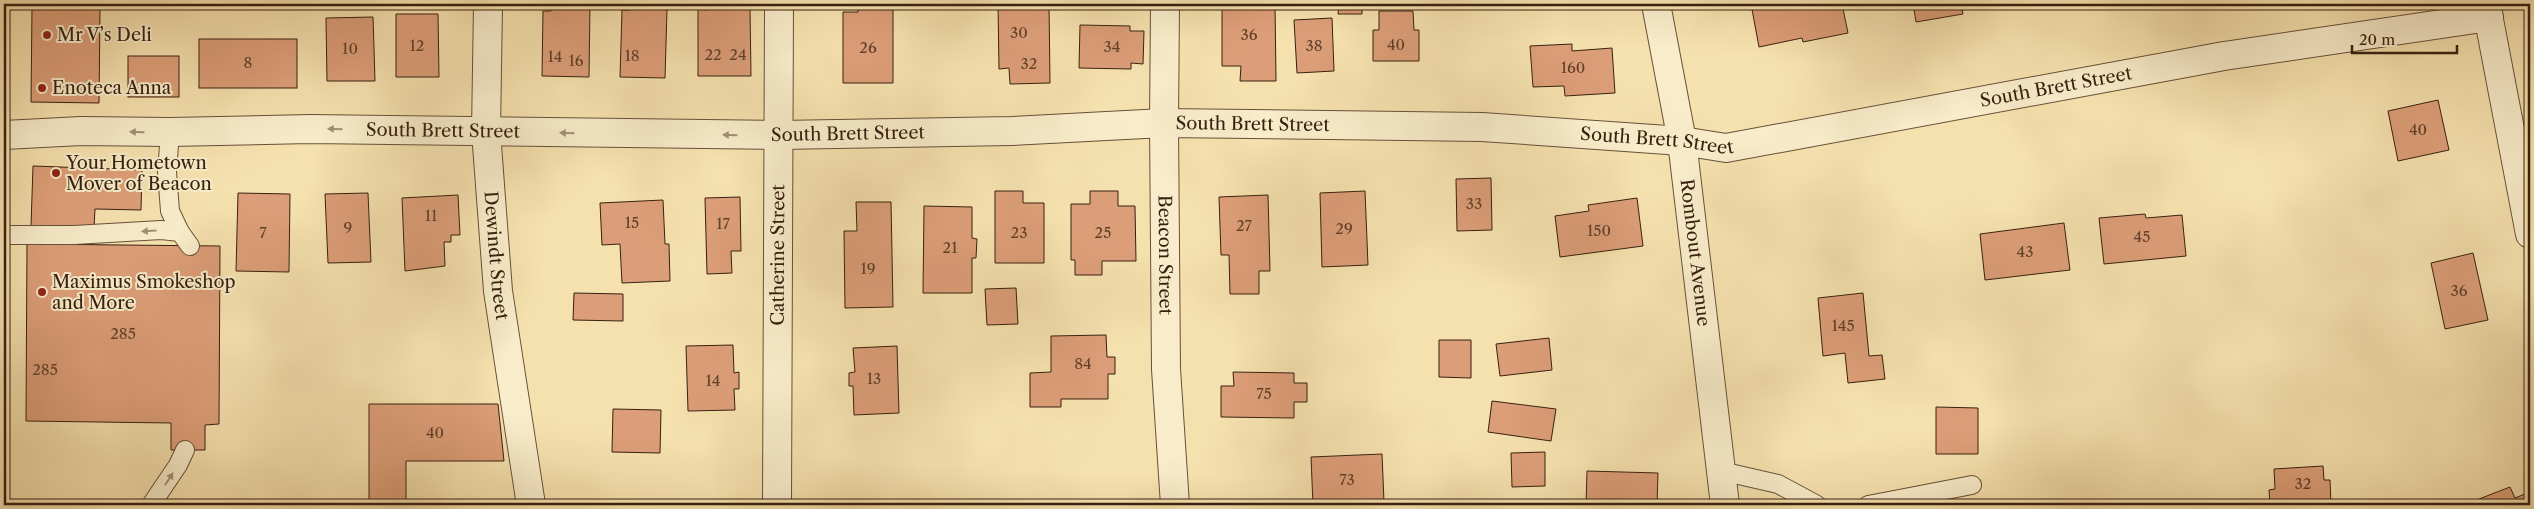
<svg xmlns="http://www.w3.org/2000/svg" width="2534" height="509" font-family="'Libre Caslon Text',serif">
  <rect width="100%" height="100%" fill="#f5e1ae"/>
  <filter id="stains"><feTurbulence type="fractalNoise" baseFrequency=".004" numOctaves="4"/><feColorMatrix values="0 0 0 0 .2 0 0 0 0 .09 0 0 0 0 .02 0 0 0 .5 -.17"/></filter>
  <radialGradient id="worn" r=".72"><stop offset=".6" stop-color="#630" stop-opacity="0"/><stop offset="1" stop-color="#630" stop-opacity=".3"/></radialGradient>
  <g fill="#dc9e78" stroke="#382010">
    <path d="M551 4H590L589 77 542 76 543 11H551Z"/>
    <path d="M630 4H660V9L667 10 665 78 620 77 622 10H630Z"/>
    <path d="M707 4H741V8H750L751 76H698V9L707 10Z"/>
    <path d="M858 4H893V83H843V12H858Z"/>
    <path d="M998 4H1049L1050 83 1010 84 1009 68 999 69Z"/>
    <path d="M1222 4H1275L1276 81H1240L1241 66H1222Z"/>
    <path d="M1339 4H1362V14H1338Z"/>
    <path d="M1751 4H1842L1848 33 1803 42 1802 38 1759 47Z"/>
    <path d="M1913 4H2000L1962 10 1963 14 1916 22Z"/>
    <path d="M32 7 100 9 99 103 31 102Z"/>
    <path d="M1379 11H1413L1414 30H1419V61H1373V30H1379Z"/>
    <path d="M396 14H438L439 77H396Z"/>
    <path d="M373 17 375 81H327L326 18Z"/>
    <path d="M1332 18 1334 71 1297 73 1294 20Z"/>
    <path d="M1080 25 1130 26V31H1144L1143 64 1131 63V69L1079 68Z"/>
    <rect x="199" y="39" width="98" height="49"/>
    <path d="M1572 44V51L1612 48 1615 93 1565 96 1564 86 1533 87 1530 46Z"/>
    <rect x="128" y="56" width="51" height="41"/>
    <path d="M2438 100 2449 150 2398 161 2388 111Z"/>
    <path d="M33 166 142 170 141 210 95 209 94 228 31 226Z"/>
    <path d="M1491 178 1492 230 1457 231 1456 179Z"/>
    <path d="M995 191H1023V203H1044V263H995Z"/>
    <path d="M1090 191H1118V206H1135L1136 261H1102V275H1075V260H1071V204H1090Z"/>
    <path d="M1365 191 1368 265 1322 267 1320 193Z"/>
    <path d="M238 193 290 194 289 272 236 271Z"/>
    <path d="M368 193 371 262 328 263 325 194Z"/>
    <path d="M458 195 460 235H451V242H444L445 266 405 271 402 198Z"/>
    <path d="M1268 195 1270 271H1259V294H1230L1229 255H1221L1219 197Z"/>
    <path d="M740 197 741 251H731L732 273 707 274 705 198Z"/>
    <path d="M1637 198 1643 246 1560 257 1555 216 1589 211 1588 205Z"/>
    <path d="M663 200 665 244H669L670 281 622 283 620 244 602 245 600 203Z"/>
    <path d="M856 202H891L893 307 845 308 844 231H857Z"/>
    <path d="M924 206 972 207V238L977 239 976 258H972V293H923Z"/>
    <path d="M2145 214 2146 218 2182 215 2186 256 2104 264 2099 218Z"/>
    <path d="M2064 223 2070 270 1985 280 1980 234Z"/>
    <path d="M27 244 220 246 219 424 205 425V450H171V423L26 421Z"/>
    <path d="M2473 253 2488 320 2445 329 2431 263Z"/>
    <path d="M1016 288 1018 324 987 325 985 289Z"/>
    <path d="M574 293 623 294V321L573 320Z"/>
    <path d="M1863 293 1869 356 1882 355 1885 379 1848 383 1845 353 1823 356 1818 298Z"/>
    <path d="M1106 335 1107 357H1115V374H1108V399H1061V407H1030V373L1051 372V336Z"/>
    <path d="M1549 338 1552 370 1500 376 1496 344Z"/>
    <path d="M1439 340H1471V378L1439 377Z"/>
    <path d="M733 345 734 373 739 372V389H734L735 410 688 411 686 346Z"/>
    <path d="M897 346 899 413 854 415 853 386H849V373L855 372 853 348Z"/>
    <path d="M1233 372 1294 373V383H1307V402H1294V418L1221 417V386H1234Z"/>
    <path d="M1492 401 1556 409 1551 441 1488 432Z"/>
    <path d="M369 404H498L504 461H406V501L369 500Z"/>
    <path d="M1936 407 1978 408V454H1936Z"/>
    <path d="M613 409 661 410 660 453 612 452Z"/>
    <path d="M1545 452V486L1512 487 1511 453Z"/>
    <path d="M1382 454 1384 502 1313 505 1311 457Z"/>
    <path d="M2323 466 2324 480H2330L2331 505H2270L2269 490 2275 489 2274 469Z"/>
    <path d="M1587 471 1658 473 1657 505H1586Z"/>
    <path d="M2510 487 2515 498 2530 492V505H2481L2479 499Z"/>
  </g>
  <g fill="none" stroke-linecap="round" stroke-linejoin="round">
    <defs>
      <g id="service">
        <path d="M170 132 167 172 170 211 180 232"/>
        <path d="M4 235H74L161 230 180 232 190 246"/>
        <path d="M1721 471 1778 484 1817 505"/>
        <path d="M151 505 178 465 185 450"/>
        <path d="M1868 505 1972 485"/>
      </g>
      <g id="minor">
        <path id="s1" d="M488 4 486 132 498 291 531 505"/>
        <path id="s2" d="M1165 4 1164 123 1166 369 1175 505"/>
        <path id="s3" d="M1656 4 1682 141 1725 505"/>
        <path d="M2486 4 2530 234"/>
        <path id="s4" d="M4 135 81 131 170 132 310 129 779 135 1012 131 1164 123 1482 127 1682 141 1726 148 2224 56 2489 17"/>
        <path id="s5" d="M777 505 779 4"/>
      </g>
    </defs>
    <use href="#service" stroke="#675038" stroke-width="20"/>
    <use href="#minor" stroke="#675038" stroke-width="30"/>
    <use href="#service" stroke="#f8ecca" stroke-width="18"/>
    <use href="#minor" stroke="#f8ecca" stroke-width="28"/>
  </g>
  <defs><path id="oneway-solid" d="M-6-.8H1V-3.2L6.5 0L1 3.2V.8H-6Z" transform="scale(1.25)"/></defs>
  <g fill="#a29076">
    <use href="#oneway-solid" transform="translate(335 129) rotate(-179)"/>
    <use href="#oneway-solid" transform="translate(137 132) rotate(-179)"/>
    <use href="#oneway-solid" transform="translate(567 133) rotate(-179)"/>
    <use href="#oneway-solid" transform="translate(730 135) rotate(-179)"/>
    <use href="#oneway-solid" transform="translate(149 231) rotate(176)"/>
    <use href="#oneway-solid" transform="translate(169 479) rotate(-57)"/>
  </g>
  <g fill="#8f2418" stroke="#f8ecca" stroke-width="2">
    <circle cx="47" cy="35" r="5"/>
    <circle cx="42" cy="88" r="5"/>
    <circle cx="56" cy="173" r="5"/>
    <circle cx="42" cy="292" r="5"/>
  </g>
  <g text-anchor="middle" stroke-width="4" stroke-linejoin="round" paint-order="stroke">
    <g font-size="15" fill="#61402a">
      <text x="1019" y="38">30</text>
      <text x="1249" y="40">36</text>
      <text x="1396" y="50">40</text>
      <text x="417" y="51">12</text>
      <text x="1314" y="51">38</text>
      <text x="1112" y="52">34</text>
      <text x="868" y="53">26</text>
      <text x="350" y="54">10</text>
      <text x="713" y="60">22</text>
      <text x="738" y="60">24</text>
      <text x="632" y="61">18</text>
      <text x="555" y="62">14</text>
      <text x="576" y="66">16</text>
      <text x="248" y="68">8</text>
      <text x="1029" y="69">32</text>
      <text x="1573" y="73">160</text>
      <text x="2418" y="135">40</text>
      <text x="1474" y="209">33</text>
      <text x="431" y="221">11</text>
      <text x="632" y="228">15</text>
      <text x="723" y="229">17</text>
      <text x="1244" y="231">27</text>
      <text x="348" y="233">9</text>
      <text x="1344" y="234">29</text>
      <text x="1599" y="236">150</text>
      <text x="263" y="238">7</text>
      <text x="1019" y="238">23</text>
      <text x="1103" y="238">25</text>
      <text x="2142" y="242">45</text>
      <text x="950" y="253">21</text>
      <text x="2025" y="257">43</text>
      <text x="868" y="274">19</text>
      <text x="2459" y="296">36</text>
      <text x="1843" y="331">145</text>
      <text x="123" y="339">285</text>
      <text x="1083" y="369">84</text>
      <text x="45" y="375">285</text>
      <text x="874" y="384">13</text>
      <text x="713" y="386">14</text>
      <text x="1264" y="399">75</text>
      <text x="435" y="438">40</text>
      <text x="1347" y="485">73</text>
      <text x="2303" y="489">32</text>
    </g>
    <g font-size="18" fill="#382010" stroke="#f8ecca" text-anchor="start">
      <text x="57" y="41">Mr V’s Deli</text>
      <text x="52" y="94">Enoteca Anna</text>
      <text x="66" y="169">Your Hometown<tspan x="66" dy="21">Mover of Beacon</tspan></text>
      <text x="52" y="288">Maximus Smokeshop<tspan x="52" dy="21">and More</tspan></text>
    </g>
    <g font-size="18" fill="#382010" stroke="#f8ecca">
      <text dy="6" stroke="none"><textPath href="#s4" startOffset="2059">South Brett Street</textPath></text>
      <text dy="6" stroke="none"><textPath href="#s4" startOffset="1249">South Brett Street</textPath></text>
      <text dy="6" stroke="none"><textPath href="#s4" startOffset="439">South Brett Street</textPath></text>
      <text dy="6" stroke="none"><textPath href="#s4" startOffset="844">South Brett Street</textPath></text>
      <text dy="6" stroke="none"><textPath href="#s4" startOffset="1654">South Brett Street</textPath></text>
      <text dy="6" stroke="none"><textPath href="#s5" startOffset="250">Catherine Street</textPath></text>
      <text dy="6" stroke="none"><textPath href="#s3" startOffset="252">Rombout Avenue</textPath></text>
      <text dy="6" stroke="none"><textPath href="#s1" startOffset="252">Dewindt Street</textPath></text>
      <text dy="6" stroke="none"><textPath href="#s2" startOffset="251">Beacon Street</textPath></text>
    </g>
  </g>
  <rect width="2534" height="509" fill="none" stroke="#f5e1ae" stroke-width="20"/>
  <rect x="5" y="5" width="2524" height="499" fill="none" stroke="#382010" stroke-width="2.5"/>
  <rect x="10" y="10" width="2514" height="489" fill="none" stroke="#382010"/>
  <path d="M2352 45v8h105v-8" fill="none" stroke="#382010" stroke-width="2.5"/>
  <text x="2359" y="45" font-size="15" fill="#382010" stroke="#f8ecca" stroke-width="4" paint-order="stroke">20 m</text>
  <rect width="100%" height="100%" filter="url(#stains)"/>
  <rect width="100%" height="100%" fill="url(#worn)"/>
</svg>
